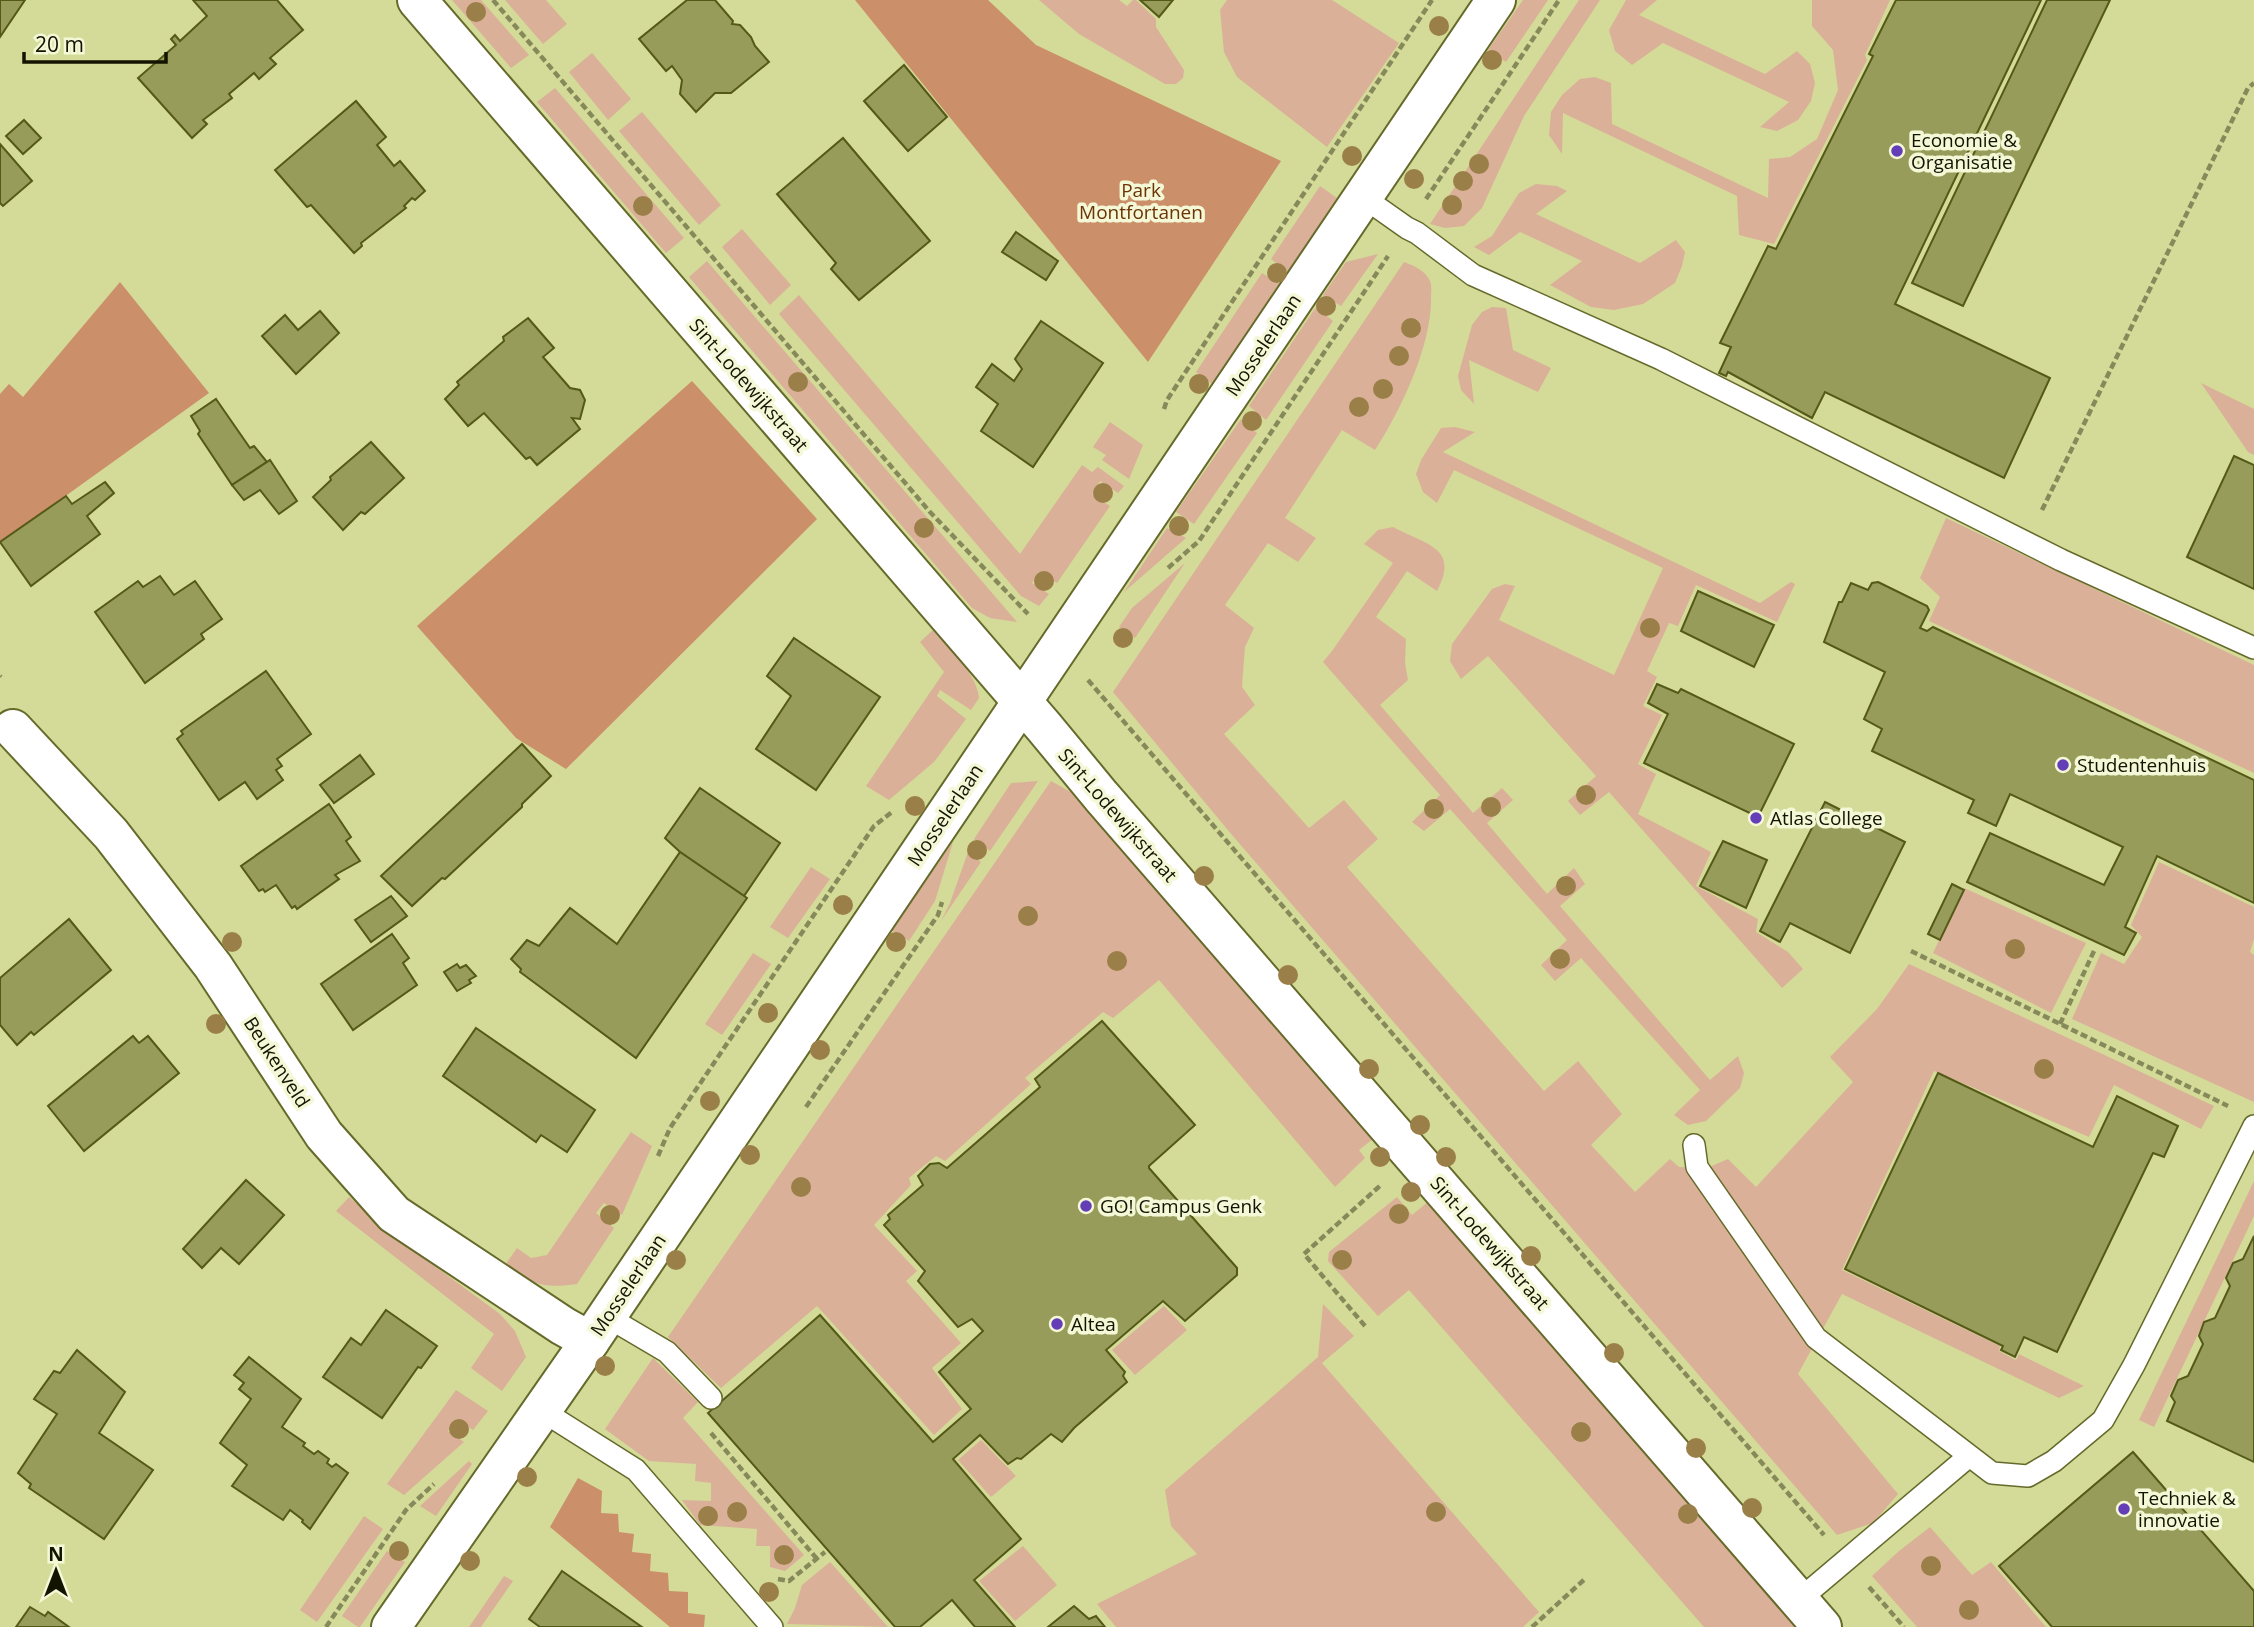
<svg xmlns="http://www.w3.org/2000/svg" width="2254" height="1627" font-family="'Open Sans',sans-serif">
  <rect width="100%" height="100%" fill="#d4da98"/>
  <g fill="#dab198">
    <path d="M452 0H481L529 55 511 68Z"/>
    <path d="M505 0H546L567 24 543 44Z"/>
    <path d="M1039 0H1119L1127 6 1133 0H1136L1156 19V27L1184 70 1183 78 1176 84H1165L1079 34Z"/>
    <path d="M1227 0H1332L1399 43 1327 147 1237 77 1224 52 1220 10Z"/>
    <path d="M1523 0H1548L1506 62 1488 50Z"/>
    <path d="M1579 0H1600L1524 116 1482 208 1464 226 1445 228 1430 224Z"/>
    <path d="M1626 0H1657L1639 15 1765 74 1797 51 1810 64 1815 83 1811 101 1798 120 1777 131 1760 127 1789 102 1663 43 1632 65 1615 51 1609 30Z"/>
    <path d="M1812 0H1890L1865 55 1867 60 1774 244 1739 235 1737 196 1563 113 1562 154 1549 135 1551 112 1562 95 1580 79 1595 77 1611 83 1612 124 1768 198 1769 159 1790 157 1817 139 1838 90 1833 50 1812 26Z"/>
    <path d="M592 53 631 99 608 120 569 72Z"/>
    <path d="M555 88 684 238 666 253 537 102Z"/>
    <path d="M642 112 721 205 699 225 619 131Z"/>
    <path d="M1536 184 1557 186 1567 191 1536 214 1640 263 1676 240 1685 252 1682 266 1675 283 1643 304 1614 310 1591 307 1550 285 1582 261 1520 232 1489 255 1474 247 1492 236 1519 193Z"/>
    <path d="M1320 186 1337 198 1288 272 1271 259Z"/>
    <path d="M742 229 791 285 770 305 722 247Z"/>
    <path d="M1378 254 1341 306 1323 295 1346 262Z"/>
    <path d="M707 261 1017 622 990 618 972 608 689 277Z"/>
    <path d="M1404 262C1414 266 1425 270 1430 281 1432 285 1431 292 1431 297 1432 345 1401 410 1375 450L1342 430 1285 518 1316 538 1298 562 1268 543 1225 605 1254 628 1245 647 1242 687 1255 705 1224 734 1309 828 1344 800 1378 839 1347 867 1544 1091 1578 1061 1622 1114 1591 1145 1635 1192 1670 1159 1679 1167 1707 1168 1728 1159 1756 1187 1853 1082 1830 1057 1877 1009 1909 964 2214 1106 2201 1129 2114 1085 2089 1137 1934 1071 1842 1270 2000 1346 1999 1351 2016 1360 2019 1354 2084 1386 2059 1398 1842 1294 1798 1374 1898 1494 1873 1523 1837 1535 1232 835 1113 692Z"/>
    <path d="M1262 273 1280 284 1212 384 1196 372Z"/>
    <path d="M799 295 1020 554 1082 465 1092 472 1098 467 1124 486 1118 493 1100 481 1092 494 1110 506 1057 583 1039 572 1032 583 1049 594 1039 606 1021 596 779 314Z"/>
    <path d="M1316 307 1333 321 1266 420 1249 406Z"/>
    <path d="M1492 307 1506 308 1513 350 1551 368 1538 392 1469 360 1474 404 1461 390 1458 376 1472 325 1482 312Z"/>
    <path d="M2201 383 2254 409V455L2248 452Z"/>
    <path d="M1241 419 1257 433 1194 524 1176 512Z"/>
    <path d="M1110 422 1143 445 1129 479 1102 460 1106 455 1093 447Z"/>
    <path d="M1455 427 1475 432 1443 452 1760 603 1791 582 1795 584 1777 622 1696 585 1678 626 1669 623 1647 671 1657 677 1643 706 1662 715 1638 764 1656 774 1638 814 1711 852 1696 886 1758 919 1756 932 1788 952 1803 969 1782 988 1609 792 1580 815 1568 801 1596 776 1488 656 1461 679 1450 661 1452 644 1492 589 1505 584 1515 586 1499 620 1614 675 1663 568 1454 470 1437 503 1423 492 1416 474 1421 460 1441 428Z"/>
    <path d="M1946 518 2254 665V773L1929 621 1940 597 1920 578Z"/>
    <path d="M1393 527C1426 545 1460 547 1437 591L1407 571 1376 617 1406 639 1405 663 1408 680 1380 705 1473 813 1502 788 1513 800 1487 823 1547 894 1574 868 1585 884 1560 906 1710 1080 1738 1056 1744 1073 1740 1088 1706 1121 1688 1125 1674 1115 1700 1090 1581 958 1555 981 1541 965 1567 940 1450 809 1424 831 1412 822 1440 795 1323 662 1332 651 1393 563 1364 544 1378 530Z"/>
    <path d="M1167 528 1186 538 1124 592Z"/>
    <path d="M1185 563 1135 638 1119 627 1132 608Z"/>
    <path d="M934 629C949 648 977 674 979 698L971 710 940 690 937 696 966 719 934 762 889 800 866 786 944 672 920 642Z"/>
    <path d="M1038 781 990 851 974 839 1011 783Z"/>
    <path d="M1051 781 1076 795 1373 1139 1359 1150 1365 1158 1335 1187 1159 980 1113 1018 1103 1012 1025 1078 1031 1084 945 1161 936 1156 909 1178 911 1185 874 1225 917 1271 906 1281 961 1343 932 1368 962 1409 934 1435 817 1306 721 1388 668 1337Z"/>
    <path d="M953 842 935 901 909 941 891 930Z"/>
    <path d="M968 852 981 862 941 921 950 903Z"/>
    <path d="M2159 862 2254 907V939L2250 952 2254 955V1102L2072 1019 2101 953 2124 964 2142 937 2131 925Z"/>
    <path d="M811 867 830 879 788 938 770 927Z"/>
    <path d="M1964 888 2086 943 2051 1013 1933 953Z"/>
    <path d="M753 953 771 964 722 1035 705 1024Z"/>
    <path d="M631 1132 652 1146 622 1215 604 1203 596 1213 614 1228 577 1284C542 1289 533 1284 505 1265L517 1248 531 1258 547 1255Z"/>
    <path d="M2254 1181V1216L2154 1427 2139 1420Z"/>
    <path d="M349 1197 395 1237 500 1314 515 1331 526 1357 502 1391 471 1368 494 1334 336 1211Z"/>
    <path d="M1397 1197 1412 1215 1429 1201 1798 1627H1704L1409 1290 1378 1316 1328 1261 1329 1252Z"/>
    <path d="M1323 1304 1354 1336 1322 1363 1539 1612 1523 1627H1116L1097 1604 1197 1554 1171 1526 1165 1490 1318 1357Z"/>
    <path d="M1164 1306 1187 1330 1135 1375 1112 1350Z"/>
    <path d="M653 1358 698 1402 683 1418 804 1555 785 1571 770 1567V1546H756L757 1529 700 1525 682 1500 711 1501V1483L695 1481 696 1464 649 1461 605 1429Z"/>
    <path d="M456 1390 488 1411 473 1430 456 1419 448 1431 464 1442 404 1495 387 1484Z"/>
    <path d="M981 1440 1016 1476 991 1497 958 1460Z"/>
    <path d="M469 1461 472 1464 436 1516 420 1506Z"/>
    <path d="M364 1516 383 1529 317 1622 300 1610Z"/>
    <path d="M1930 1527 1972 1575 1991 1562 2046 1627H1917L1872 1576 1899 1551Z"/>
    <path d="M1023 1546 1057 1585 1015 1621 979 1581Z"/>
    <path d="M387 1551 405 1562 360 1627H358L342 1616Z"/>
    <path d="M830 1562 888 1627 787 1624 795 1608 802 1585Z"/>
    <path d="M504 1576 513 1581 481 1627H469Z"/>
  </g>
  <g fill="#cb8f69">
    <path d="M855 0H988L1036 45 1281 161 1148 362Z"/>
    <path d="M120 282 209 393 0 543V394L9 384 23 397Z"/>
    <path d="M692 381 817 519 566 769 516 738 417 626Z"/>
    <path d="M578 1478 602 1491 601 1513 618 1514 619 1532 634 1534 632 1552 651 1554 650 1571 668 1573 669 1591 688 1592V1613L705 1615 704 1627H670L550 1527Z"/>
  </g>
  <g fill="#979c5a" stroke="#555917" stroke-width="2">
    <path d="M0 0H25L0 37Z"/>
    <path d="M193 0H277L303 30 270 58 276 64 259 79 254 73 229 94 232 98 203 120 207 124 192 138 138 78 176 45 171 39 175 35 180 41 207 16Z"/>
    <path d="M687 0H715L733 21 732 24 740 25 751 37 755 46 769 62 731 93H715L696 112 680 94 682 80 672 66 666 71 639 39Z"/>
    <path d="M1140 0H1173L1159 17Z"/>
    <path d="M1896 0H2041L1895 304 2050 378 2004 478 1825 392 1812 418 1728 372 1726 376 1719 373 1731 347 1720 343 1768 246 1776 249 1873 56 1869 54Z"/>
    <path d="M2047 0H2110L1963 306 1912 283Z"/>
    <path d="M904 65 947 117 908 151 864 101Z"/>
    <path d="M356 101 386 137 377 145 394 166 400 161 425 191 415 200 412 198 404 206 406 208 361 243 362 246 354 253 311 205 307 207 275 170Z"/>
    <path d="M24 120 41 138 23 154 6 136Z"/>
    <path d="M843 138 930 241 859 300 831 269 836 263 777 194Z"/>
    <path d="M0 144 32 181 3 206 0 203Z"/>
    <path d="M1016 232 1058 261 1046 280 1002 252Z"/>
    <path d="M320 311 339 333 296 374 262 336 285 315 298 330Z"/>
    <path d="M528 318 554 348 543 357 570 388 580 390 585 400 580 419 572 418 580 429 537 465 530 457 526 459 484 413 468 426 445 399 459 385 457 382 504 341 503 337Z"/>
    <path d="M1041 321 1103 363 1033 467 981 431 998 404 976 387 992 364 1014 381 1022 369 1015 359Z"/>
    <path d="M216 399 250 448 254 446 267 462 232 485 198 434 200 431 191 416Z"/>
    <path d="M371 442 404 478 365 514 361 512 343 530 313 497 331 480 330 477Z"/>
    <path d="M2234 456 2254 465V589L2187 557Z"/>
    <path d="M270 460 297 501 279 514 260 490 244 500 232 485Z"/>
    <path d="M105 482 114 493 87 516 100 534 31 586 0 542 66 496 72 504Z"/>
    <path d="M160 576 174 595 195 581 222 619 201 634 204 639 145 683 95 612 138 581 143 587Z"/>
    <path d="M1878 582 1927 606 1929 610 1920 628 1927 631 1933 627 2254 780V903L2157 856 2125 927 2136 933 2124 955 1967 882 1990 833 2104 885 2123 847 2010 794 1996 826 1968 813 1974 800 1872 751 1882 729 1864 719 1885 672 1824 642 1839 602H1842L1851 583 1868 590 1872 583Z"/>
    <path d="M1698 591 1774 625 1754 667 1681 631Z"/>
    <path d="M794 638 880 697 816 790 756 749 791 696 767 676Z"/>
    <path d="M266 671 311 734 277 759 282 766 276 770 283 780 257 799 245 782 219 800 177 739 183 734 181 731Z"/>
    <path d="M1657 684 1678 693 1681 689 1794 744 1758 817 1644 763 1668 714 1648 703Z"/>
    <path d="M522 744 551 776 522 804V807L445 879 442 878 412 906 381 876Z"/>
    <path d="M360 755 374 774 334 803 320 785Z"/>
    <path d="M700 788 780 843 744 896 680 852 665 838Z"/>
    <path d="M1825 802 1905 842 1850 953 1790 923 1780 942 1760 931Z"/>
    <path d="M329 804 351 837 346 841 360 861 335 875 339 879 297 909 295 906 292 908 276 885 265 892 263 889 259 891 241 866Z"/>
    <path d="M1723 841 1767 860 1746 908 1700 886Z"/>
    <path d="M680 852 747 898 636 1058 520 972 521 969 511 959 527 940 539 946 570 908 617 944Z"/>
    <path d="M1952 884 1964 890 1940 940 1928 934Z"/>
    <path d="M391 896 407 916 371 942 355 920Z"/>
    <path d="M69 919 111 970 34 1035 31 1032 17 1045 0 1025V978Z"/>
    <path d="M392 934 409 958 403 963 417 985 353 1030 321 984Z"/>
    <path d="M457 964 460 968 466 965 476 976 469 980 471 983 457 991 444 972Z"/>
    <path d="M1102 1021 1195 1125 1149 1166V1168L1237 1268V1275L1185 1321 1163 1301 1106 1350 1125 1372 1123 1376 1127 1382 1074 1428 1062 1442 1051 1434 1021 1459 1017 1458 1008 1464 980 1435 953 1459 1021 1539 974 1580 1015 1627H975L952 1600 920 1627H895L708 1413 820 1315 933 1442 971 1409 939 1372 983 1331 972 1319 958 1327 918 1281 925 1271 884 1225 890 1219 888 1215 923 1185 918 1176 930 1164 939 1163 947 1168 1040 1087 1035 1079Z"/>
    <path d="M476 1028 595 1110 567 1152 541 1135 536 1142 443 1076Z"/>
    <path d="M133 1036 139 1043 148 1036 179 1073 84 1151 48 1106Z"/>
    <path d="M1938 1073 2093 1147 2117 1096 2178 1126 2164 1157 2153 1153 2057 1352 2024 1337 2015 1357 2001 1350 2003 1346 1845 1269Z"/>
    <path d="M246 1180 284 1215 239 1264 221 1248 202 1268 183 1249Z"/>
    <path d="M2254 1236V1462L2167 1421 2175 1402 2171 1396 2178 1380 2188 1376 2203 1344 2199 1336 2204 1322 2215 1318 2230 1286 2226 1278 2233 1263 2243 1259Z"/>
    <path d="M386 1310 437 1346 421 1368 418 1367 382 1418 323 1377 351 1338 361 1345Z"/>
    <path d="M77 1350 125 1392 99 1433 153 1470 104 1539 29 1488 31 1484 18 1473 57 1414 34 1399 54 1371 60 1373Z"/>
    <path d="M249 1357 301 1399 282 1427 305 1443 303 1446 314 1454 318 1451 329 1459 327 1463 332 1467 336 1464 348 1473 310 1529 302 1522 303 1520 290 1510 283 1520 232 1486 247 1465 220 1443 251 1399 239 1389 244 1383 234 1375Z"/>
    <path d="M2133 1452 2254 1591V1627H2052L1999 1566Z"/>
    <path d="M562 1571 642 1627H540L529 1619Z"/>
    <path d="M1074 1606 1089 1619 1096 1616 1105 1627H1048Z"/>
    <path d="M30 1607 45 1616 48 1612 69 1627H16Z"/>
  </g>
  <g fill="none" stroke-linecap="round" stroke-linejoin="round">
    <defs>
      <g id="service">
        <path d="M1363 197 1407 228 1417 233 1473 275 1661 359 2061 560 2254 648"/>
        <path d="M1694 1145 1697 1167 1816 1338 1992 1473 2028 1476 2054 1461 2103 1420 2134 1365 2254 1126"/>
        <path d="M606 1316 667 1352 711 1398"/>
        <path d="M541 1410 636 1470 772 1627"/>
        <path d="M1799 1600 1968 1457"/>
      </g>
      <g id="minor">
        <path d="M417 0 1044 727 1101 796 1822 1627"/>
        <path d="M13 729 111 834 213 966 324 1135 394 1214 563 1326 590 1341"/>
      </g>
      <path id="tertiary" d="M391 1627 590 1341 1496 0"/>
    </defs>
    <use href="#service" stroke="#656a2a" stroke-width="24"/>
    <use href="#minor" stroke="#656a2a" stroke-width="42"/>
    <use href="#tertiary" stroke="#656a2a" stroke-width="42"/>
    <g stroke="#868a5b" stroke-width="4.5" stroke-dasharray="7 3.5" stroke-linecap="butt">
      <path d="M493 0 930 512 1028 614"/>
      <path d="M1426 199 1559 0"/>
      <path d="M1164 409 1167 400 1432 0"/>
      <path d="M2042 510 2248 88 2254 83"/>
      <path d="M1168 568 1199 541 1388 256"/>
      <path d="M0 676 1 677"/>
      <path d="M1088 680 1824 1535"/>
      <path d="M1911 951 2228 1106"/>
      <path d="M2060 1024 2095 949"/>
      <path d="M806 1107 938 915 942 902"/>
      <path d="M658 1156 670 1128 874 826 892 812"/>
      <path d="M1365 1326 1304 1254 1382 1184"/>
      <path d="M711 1433 817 1559"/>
      <path d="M778 1579 789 1581 825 1552"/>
      <path d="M1869 1587 1904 1627"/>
      <path d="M326 1627 406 1510 434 1484"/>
      <path d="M1532 1627 1586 1578"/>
    </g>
    <use href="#service" stroke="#fff" stroke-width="21"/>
    <use href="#minor" stroke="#fff" stroke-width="38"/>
    <use href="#tertiary" stroke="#fff" stroke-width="38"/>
  </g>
  <g fill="#9b7f48">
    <circle cx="476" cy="12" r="10"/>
    <circle cx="1439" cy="26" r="10"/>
    <circle cx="1492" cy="60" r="10"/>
    <circle cx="1352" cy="156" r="10"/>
    <circle cx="1479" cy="164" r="10"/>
    <circle cx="1414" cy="179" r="10"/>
    <circle cx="1463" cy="181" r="10"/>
    <circle cx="1452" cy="205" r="10"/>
    <circle cx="643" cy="206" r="10"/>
    <circle cx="1277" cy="273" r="10"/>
    <circle cx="1326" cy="306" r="10"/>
    <circle cx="1411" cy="328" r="10"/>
    <circle cx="1399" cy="356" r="10"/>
    <circle cx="798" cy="382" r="10"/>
    <circle cx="1199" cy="384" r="10"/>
    <circle cx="1383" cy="389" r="10"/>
    <circle cx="1359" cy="407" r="10"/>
    <circle cx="1252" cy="421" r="10"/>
    <circle cx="1103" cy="493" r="10"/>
    <circle cx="1179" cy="526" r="10"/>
    <circle cx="924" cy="528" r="10"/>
    <circle cx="1044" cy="581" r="10"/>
    <circle cx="1650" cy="628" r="10"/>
    <circle cx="1123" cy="638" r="10"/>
    <circle cx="1586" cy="795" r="10"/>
    <circle cx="915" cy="806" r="10"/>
    <circle cx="1491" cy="807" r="10"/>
    <circle cx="1434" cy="809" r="10"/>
    <circle cx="977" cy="850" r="10"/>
    <circle cx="1204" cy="876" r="10"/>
    <circle cx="1566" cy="886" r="10"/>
    <circle cx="843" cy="905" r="10"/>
    <circle cx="1028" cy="916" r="10"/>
    <circle cx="232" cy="942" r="10"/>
    <circle cx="896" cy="942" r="10"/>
    <circle cx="2015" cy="949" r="10"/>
    <circle cx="1560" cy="959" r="10"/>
    <circle cx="1117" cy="961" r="10"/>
    <circle cx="1288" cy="975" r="10"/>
    <circle cx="768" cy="1013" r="10"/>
    <circle cx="216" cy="1024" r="10"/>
    <circle cx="820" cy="1050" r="10"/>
    <circle cx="1369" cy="1069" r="10"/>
    <circle cx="2044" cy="1069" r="10"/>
    <circle cx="710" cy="1101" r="10"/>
    <circle cx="1420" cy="1125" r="10"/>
    <circle cx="750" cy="1155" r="10"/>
    <circle cx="1380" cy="1157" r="10"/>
    <circle cx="1446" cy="1157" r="10"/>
    <circle cx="801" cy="1187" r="10"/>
    <circle cx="1411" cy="1192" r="10"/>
    <circle cx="1399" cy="1214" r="10"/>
    <circle cx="610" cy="1215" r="10"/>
    <circle cx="1531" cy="1256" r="10"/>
    <circle cx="676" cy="1260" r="10"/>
    <circle cx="1342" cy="1260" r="10"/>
    <circle cx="1614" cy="1353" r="10"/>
    <circle cx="605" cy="1366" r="10"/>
    <circle cx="459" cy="1429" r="10"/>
    <circle cx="1581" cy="1432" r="10"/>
    <circle cx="1696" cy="1448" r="10"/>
    <circle cx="527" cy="1477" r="10"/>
    <circle cx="1752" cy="1508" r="10"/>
    <circle cx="737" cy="1512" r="10"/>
    <circle cx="1436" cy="1512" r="10"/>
    <circle cx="1688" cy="1514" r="10"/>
    <circle cx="708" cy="1516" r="10"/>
    <circle cx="399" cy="1551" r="10"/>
    <circle cx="784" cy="1555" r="10"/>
    <circle cx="470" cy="1561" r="10"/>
    <circle cx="1931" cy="1566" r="10"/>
    <circle cx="769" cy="1592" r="10"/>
    <circle cx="1969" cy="1610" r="10"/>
  </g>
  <g fill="#643eb6" stroke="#f4f8d7" stroke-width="2.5">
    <circle cx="1897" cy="151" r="7"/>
    <circle cx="2063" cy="765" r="7"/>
    <circle cx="1756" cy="818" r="7"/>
    <circle cx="1086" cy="1206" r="7"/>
    <circle cx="1057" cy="1324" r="7"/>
    <circle cx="2124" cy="1509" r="7"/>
  </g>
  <g text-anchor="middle" stroke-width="7" stroke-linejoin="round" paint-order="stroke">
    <g font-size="19" fill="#131400" stroke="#f4f8d7" text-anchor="start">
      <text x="1911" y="147">Economie &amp;<tspan x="1911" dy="22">Organisatie</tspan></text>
      <text x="2077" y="772">Studentenhuis</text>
      <text x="1770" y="825">Atlas College</text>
      <text x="1100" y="1213">GO! Campus Genk</text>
      <text x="1071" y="1331">Altea</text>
      <text x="2138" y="1505">Techniek &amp;<tspan x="2138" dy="22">innovatie</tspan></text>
    </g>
    <g font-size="19" fill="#6c3406" stroke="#f4f8d7">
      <text x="1141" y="197">Park<tspan x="1141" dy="22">Montfortanen</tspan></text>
    </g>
    <g font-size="19" fill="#131400" stroke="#f4f8d7">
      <text transform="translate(1263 345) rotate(-56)" y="7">Mosselerlaan</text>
      <text transform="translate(749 385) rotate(49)" y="7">Sint-Lodewijkstraat</text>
      <text transform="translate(945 815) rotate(-56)" y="7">Mosselerlaan</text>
      <text transform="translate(1118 815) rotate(49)" y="7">Sint-Lodewijkstraat</text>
      <text transform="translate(277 1062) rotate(57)" y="7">Beukenveld</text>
      <text transform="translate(1490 1243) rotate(49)" y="7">Sint-Lodewijkstraat</text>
      <text transform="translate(628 1285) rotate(-56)" y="7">Mosselerlaan</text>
    </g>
  </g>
  <g transform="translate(56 1571)" stroke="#f4f8d7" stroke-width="5" paint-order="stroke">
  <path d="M0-5L12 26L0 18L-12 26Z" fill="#131400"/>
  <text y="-10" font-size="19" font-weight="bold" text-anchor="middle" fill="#131400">N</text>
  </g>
  <path d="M24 52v10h142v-10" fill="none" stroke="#131400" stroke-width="3.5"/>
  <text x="35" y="52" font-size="21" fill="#131400" stroke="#f4f8d7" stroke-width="5" paint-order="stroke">20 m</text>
</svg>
